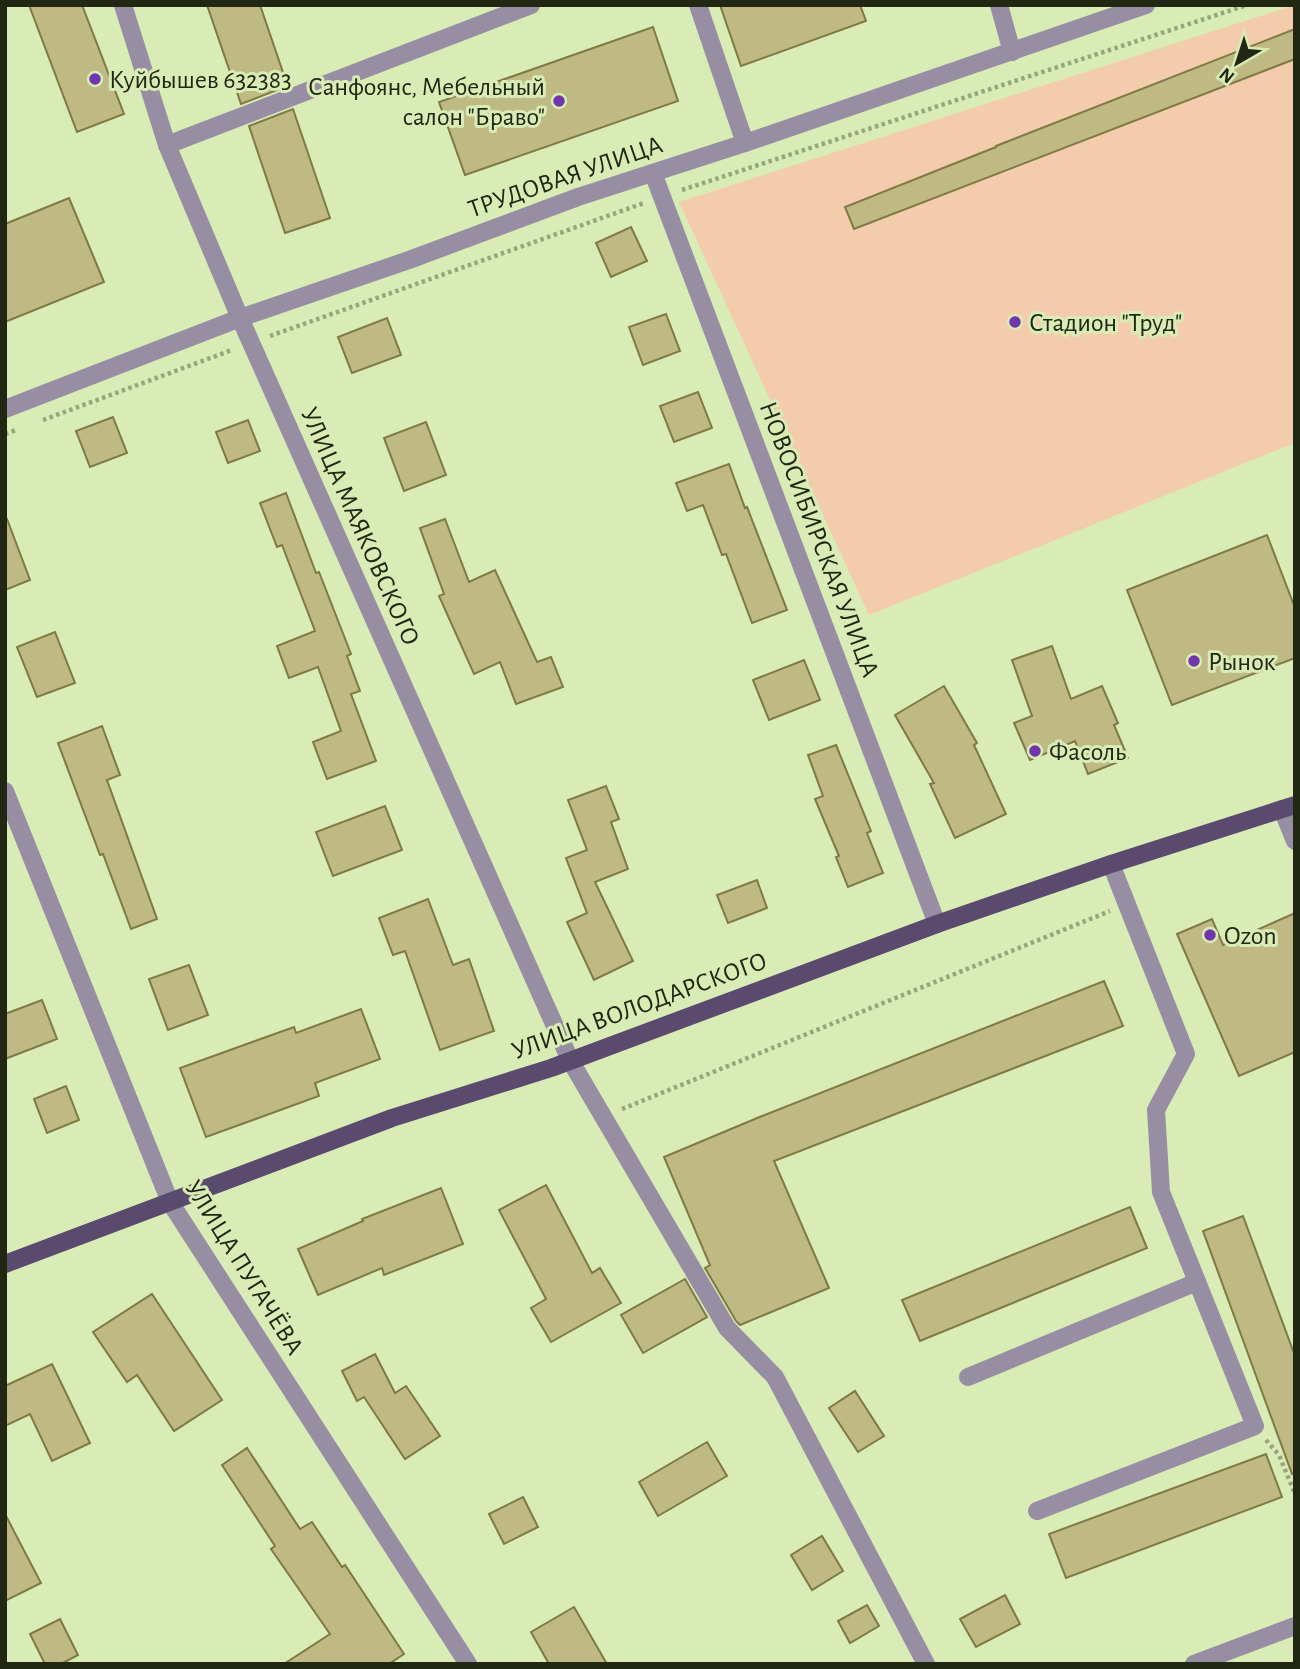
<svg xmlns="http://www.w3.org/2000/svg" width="1300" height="1669" font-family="'Alegreya Sans',sans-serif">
  <rect width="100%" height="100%" fill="#d9ecb6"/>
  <path fill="#f3cdab" d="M1295 5V443L869 615 679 202Z"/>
  <g fill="#bfba84" stroke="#7e7945" stroke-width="2">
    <path d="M29 5H82L124 114 77 132Z"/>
    <path d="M207 5H260L287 84H284L285 87 241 104Z"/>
    <path d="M720 5H860L866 21 741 66Z"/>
    <path d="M653 27 678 101 465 175 439 102Z"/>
    <path d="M1295 29V59L854 229 845 207 996 147V146Z"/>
    <path d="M293 109 330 218 285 233 249 126Z"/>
    <path d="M69 198 104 282 5 322V224Z"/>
    <path d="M631 227 647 261 611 277 596 243Z"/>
    <path d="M666 314 680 351 643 365 629 327Z"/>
    <path d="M387 318 401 355 352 373 338 337Z"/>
    <path d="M698 392 712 428 674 442 660 406Z"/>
    <path d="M113 417 127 453 90 467 76 431Z"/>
    <path d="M248 420 260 451 228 463 216 432Z"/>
    <path d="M426 422 446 475 404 491 384 438Z"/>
    <path d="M729 464 745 508 747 507 787 610 752 623 726 554 722 555 703 505 687 511 676 483Z"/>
    <path d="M286 493 316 573 319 572 351 654 347 656 360 691 351 694 376 761 327 779 313 742 341 731 318 667 289 678 277 646 315 631 282 545 277 547 260 503Z"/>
    <path d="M7 519 30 580 5 590V520Z"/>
    <path d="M445 519 469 582 495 570 537 662 551 657 563 687 516 704 500 662 474 674 439 596 444 594 420 528Z"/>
    <path d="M1267 535 1295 608V658L1172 705 1127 590Z"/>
    <path d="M55 632 75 683 37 697 17 647Z"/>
    <path d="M1052 646 1071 699 1102 686 1118 723 1114 725 1128 758 1088 774 1075 741 1030 760 1014 723 1032 716 1012 660Z"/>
    <path d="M804 660 820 700 769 720 753 680Z"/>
    <path d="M944 686 977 743 974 745 1006 814 955 838 930 784 934 783 895 715Z"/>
    <path d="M102 726 120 775 107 780 157 919 131 929 103 854 100 855 58 743Z"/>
    <path d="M836 745 871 831 867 833 883 873 848 887 836 857 839 856 815 799 823 796 808 755Z"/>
    <path d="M606 786 619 819 611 822 628 869 595 882 633 961 594 980 567 922 587 913 566 858 587 850 568 800Z"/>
    <path d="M385 806 402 850 333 876 316 832Z"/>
    <path d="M757 880 767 908 728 923 717 895Z"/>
    <path d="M428 899 453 965 469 959 494 1031 440 1050 405 951 393 955 379 918Z"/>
    <path d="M1295 913V1052L1239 1076 1177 934 1212 919 1223 945Z"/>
    <path d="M189 965 208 1015 168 1030 149 979Z"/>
    <path d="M1104 981 1123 1026 774 1161 829 1288 740 1325 736 1321 705 1268 710 1265 664 1157 762 1116Z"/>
    <path d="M42 1000 57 1039 5 1059V1014Z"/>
    <path d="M361 1009 380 1059 315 1083 319 1096 206 1137 180 1068 294 1027 296 1033Z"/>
    <path d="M66 1086 79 1120 47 1133 34 1099Z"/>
    <path d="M546 1185 592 1273 600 1268 621 1303 551 1342 531 1308 546 1299 499 1210Z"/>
    <path d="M441 1188 463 1244 384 1275 382 1268 318 1295 298 1249 363 1221 362 1219Z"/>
    <path d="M1130 1207 1147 1248 920 1341 902 1300Z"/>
    <path d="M1243 1216 1295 1356V1473L1292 1474 1203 1231Z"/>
    <path d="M685 1279 707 1317 643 1353 621 1315Z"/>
    <path d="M152 1294 222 1400 174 1431 137 1375 127 1382 93 1332Z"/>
    <path d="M375 1354 395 1393 406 1386 440 1436 405 1459 364 1397 357 1401 342 1371Z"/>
    <path d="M52 1364 90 1443 52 1461 30 1414 5 1426V1386Z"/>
    <path d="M855 1391 884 1436 858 1452 829 1408Z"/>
    <path d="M707 1442 727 1476 658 1516 639 1482Z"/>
    <path d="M247 1448 300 1529 312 1522 342 1567 345 1565 404 1654 389 1664H284L330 1634 271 1549 275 1546 222 1465Z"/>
    <path d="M1266 1454 1282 1497 1066 1578 1049 1534Z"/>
    <path d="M523 1497 538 1527 504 1544 489 1514Z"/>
    <path d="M5 1514 41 1583 5 1601Z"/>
    <path d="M822 1536 843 1571 812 1590 791 1555Z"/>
    <path d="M1005 1595 1020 1624 976 1647 960 1619Z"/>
    <path d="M867 1605 879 1626 850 1643 838 1621Z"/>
    <path d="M574 1607 607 1664H549L531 1632Z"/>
    <path d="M60 1619 78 1655 61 1664H45L30 1634Z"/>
  </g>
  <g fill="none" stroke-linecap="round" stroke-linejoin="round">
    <g stroke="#96a57b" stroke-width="4.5" stroke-dasharray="3.5 3.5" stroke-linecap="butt">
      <path d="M682 190 1247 5"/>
      <path d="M270 336 644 203"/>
      <path d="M43 420 232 350"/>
      <path d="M5 434 16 430"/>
      <path d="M622 1109 1110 911"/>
      <path d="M1266 1440 1279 1455 1295 1494"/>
    </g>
    <g stroke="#978ea4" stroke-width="18">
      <path d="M123 5 167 145 240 318 570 1060 727 1328 775 1377 926 1664"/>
      <path d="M698 5 745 143"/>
      <path d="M999 5 1012 52"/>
      <path d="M167 145 531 5"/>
      <path d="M653 173 937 924"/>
      <path d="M5 409 240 318 409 260 578 197 745 143 1146 5"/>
      <path d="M5 791 170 1202 468 1664"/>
      <path d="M1282 809 1295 841"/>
      <path d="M968 1377 1197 1282"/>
      <path d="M1037 1511 1255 1426 1161 1192 1156 1110 1186 1054 1111 864"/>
      <path d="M1194 1664 1295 1626"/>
    </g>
    <path stroke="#594a6e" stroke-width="18" d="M5 1264 392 1118 551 1068 937 924 1111 864 1295 805"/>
  </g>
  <g fill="#7236ac" stroke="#d9ecb6" stroke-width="2.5">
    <circle cx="95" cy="79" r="7"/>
    <circle cx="559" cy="101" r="7"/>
    <circle cx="1015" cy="322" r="7"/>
    <circle cx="1194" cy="661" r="7"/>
    <circle cx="1035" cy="751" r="7"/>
    <circle cx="1210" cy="935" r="7"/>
  </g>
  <g text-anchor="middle" stroke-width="6" stroke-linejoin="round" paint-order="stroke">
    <g font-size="26" fill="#212713" stroke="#d9ecb6" text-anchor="start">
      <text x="109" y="88">Куйбышев 632383</text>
      <text x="545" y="95" text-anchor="end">Санфоянс, Мебельный<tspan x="545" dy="30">салон "Браво"</tspan></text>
      <text x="1029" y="331">Стадион "Труд"</text>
      <text x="1208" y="670">Рынок</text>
      <text x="1049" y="760">Фасоль</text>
      <text x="1224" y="944">Ozon</text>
    </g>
    <g font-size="26" fill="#212713" stroke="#d9ecb6">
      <text transform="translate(565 176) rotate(-19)" y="9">ТРУДОВАЯ УЛИЦА</text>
      <text transform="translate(361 526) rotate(66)" y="9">УЛИЦА МАЯКОВСКОГО</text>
      <text transform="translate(820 539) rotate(69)" y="9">НОВОСИБИРСКАЯ УЛИЦА</text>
      <text transform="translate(639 1005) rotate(-20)" y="9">УЛИЦА ВОЛОДАРСКОГО</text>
      <text transform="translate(245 1267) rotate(58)" y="9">УЛИЦА ПУГАЧЁВА</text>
    </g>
  </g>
  <rect width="1300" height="1669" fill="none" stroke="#212713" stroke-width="14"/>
  <g transform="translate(1237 63) rotate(219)" stroke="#d9ecb6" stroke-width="5" paint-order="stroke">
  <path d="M0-5L12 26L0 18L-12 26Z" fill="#212713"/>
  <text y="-10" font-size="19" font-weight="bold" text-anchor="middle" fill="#212713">N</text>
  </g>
</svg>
